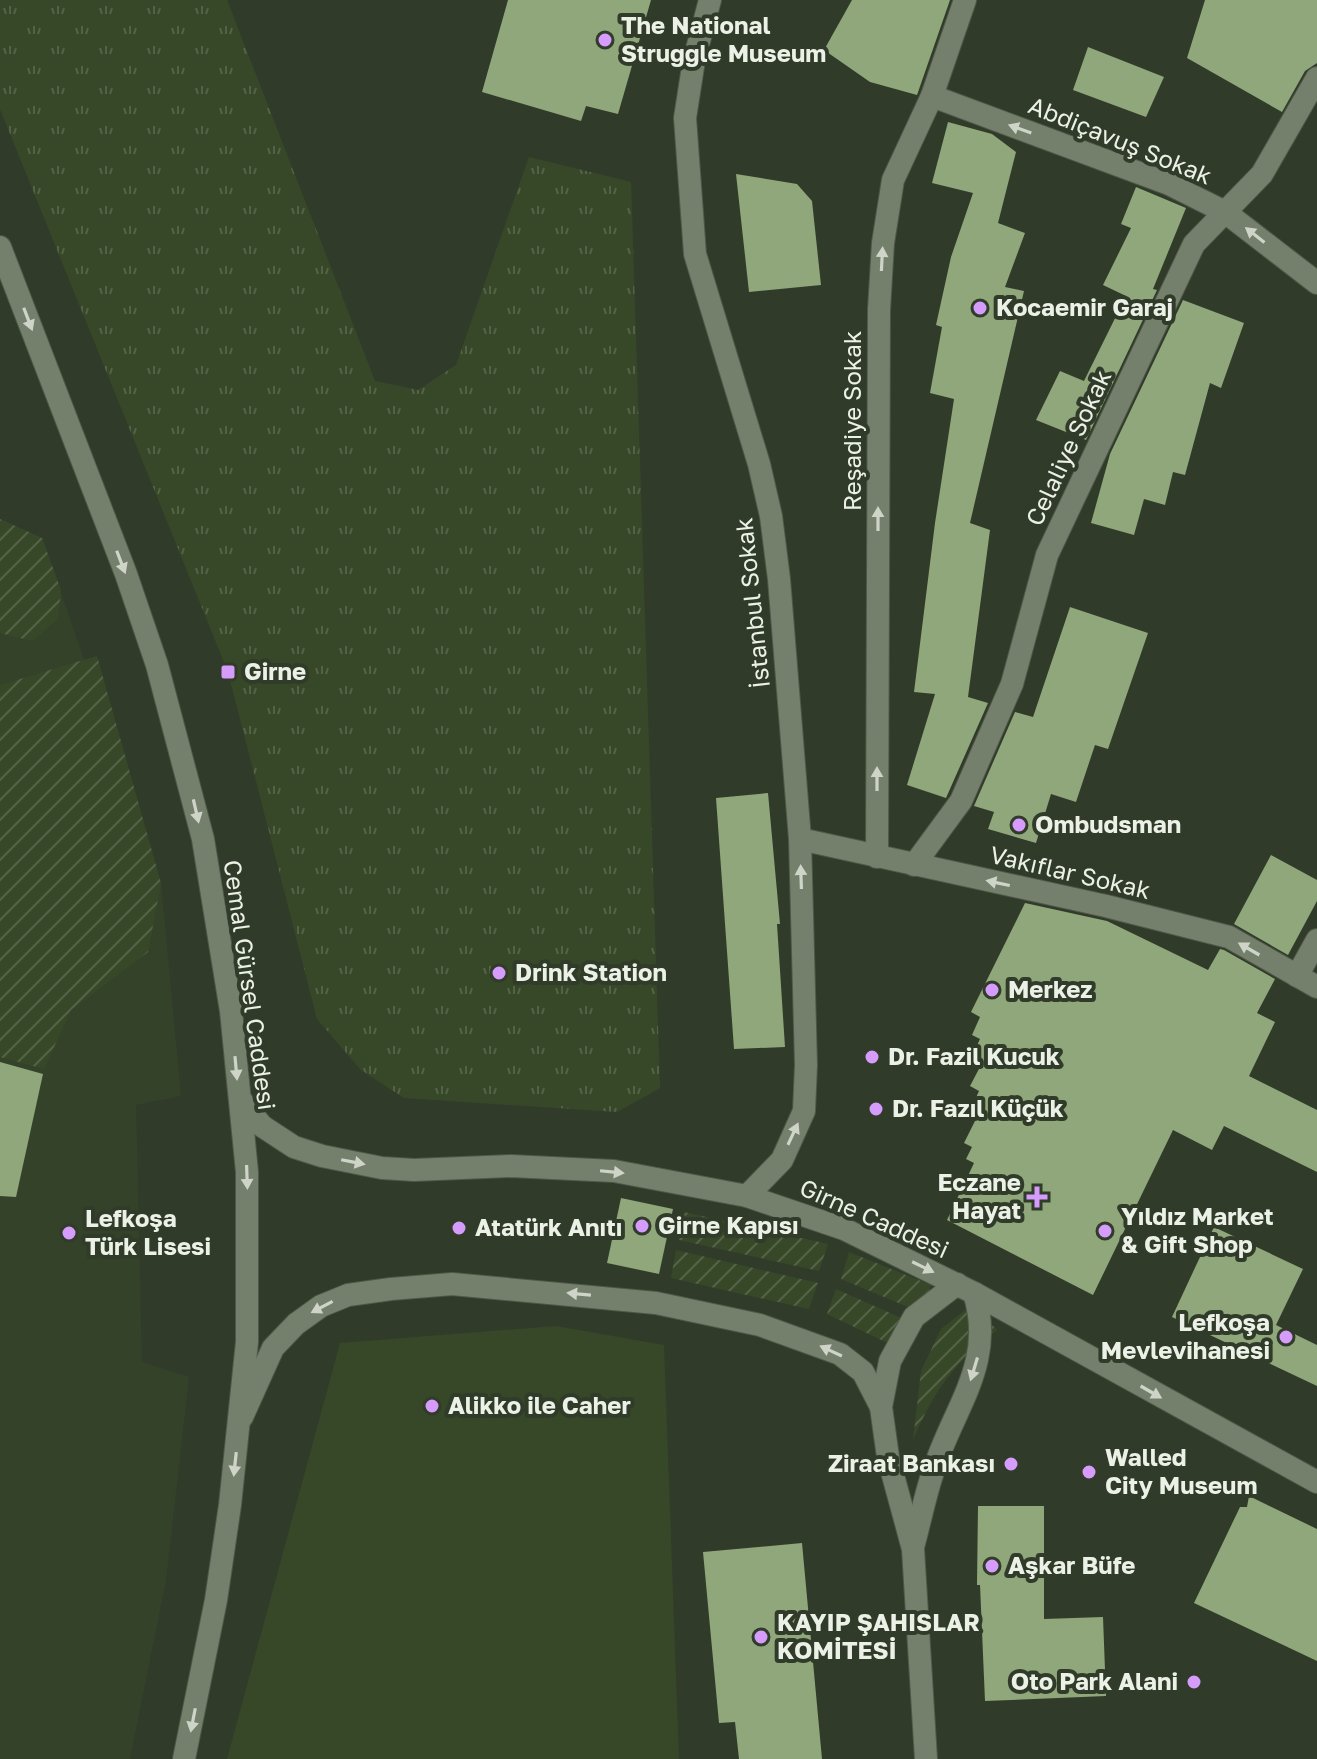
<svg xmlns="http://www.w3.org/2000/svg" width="1317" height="1759" font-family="'Golos Text',sans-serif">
  <defs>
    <pattern id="park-tufts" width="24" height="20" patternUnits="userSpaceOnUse" patternTransform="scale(2)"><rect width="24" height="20" fill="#374828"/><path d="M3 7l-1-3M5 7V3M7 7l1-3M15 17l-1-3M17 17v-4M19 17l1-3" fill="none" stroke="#546347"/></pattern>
    <pattern id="garden-furrows" width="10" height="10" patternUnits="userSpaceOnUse" patternTransform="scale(2)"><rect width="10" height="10" fill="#374828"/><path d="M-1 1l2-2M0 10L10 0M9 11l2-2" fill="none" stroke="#546347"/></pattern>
  </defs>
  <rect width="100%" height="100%" fill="#313b2a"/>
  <path fill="#35422a" d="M0 521 42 538 161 883 181 1096 136 1105 142 1362 189 1377 166 1580 130 1759H0Z"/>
  <path fill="#374828" d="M556 1326 664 1345 679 1759H227L340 1343Z"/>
  <path fill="url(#park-tufts)" d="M0 0H227L375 381 418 390 456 365 529 157 631 182 660 1088 617 1112 404 1098 361 1070 317 1019 228 672 0 109Z"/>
  <g fill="url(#garden-furrows)">
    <path d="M0 519 42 538 61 590 58 619 32 641 0 633Z"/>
    <path d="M97 656 161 883 148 952 71 1010 44 1069 0 1057V685Z"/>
    <path d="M684 1212 828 1244 819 1271 679 1240Z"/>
    <path d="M676 1250 818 1283 809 1309 671 1278Z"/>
    <path d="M849 1252 931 1285 920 1312 841 1279Z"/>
    <path d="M836 1289 915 1324 902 1350 827 1314Z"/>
    <path d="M968 1308 983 1315 997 1330C953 1364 935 1389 913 1440L921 1371 941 1329Z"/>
  </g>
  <g fill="#8fa77a">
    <path d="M508 0H651L618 114 586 106 581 121 482 92Z"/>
    <path d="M852 0H950L917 95 870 82 824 50Z"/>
    <path d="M1205 0H1317V63L1305 71 1282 112 1187 58Z"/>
    <path d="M1088 47 1164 77 1146 117 1073 90Z"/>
    <path d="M948 122 992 134 1016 152 998 223 1025 233 1005 287 1024 291 970 523 990 530 968 697 988 703 946 798 907 785 935 694 914 692 935 523 954 399 930 393 942 327 936 325 951 257 973 193 932 183Z"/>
    <path d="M736 174 797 184 812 201 821 285 749 292Z"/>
    <path d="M1136 187 1186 208 1153 289 1157 290 1086 440 1036 420 1060 371 1084 381 1126 296 1103 285 1131 228 1121 224Z"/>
    <path d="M1183 300 1244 323 1221 388 1210 383 1185 475 1173 472 1165 505 1144 499 1134 535 1091 523 1110 454Z"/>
    <path d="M1070 607 1148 633 1108 749 1095 745 1076 802 1051 794 1036 843 988 829 994 812 974 806 1015 712 1033 717Z"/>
    <path d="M768 793 780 924H777L785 1047 734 1049 716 798Z"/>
    <path d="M1271 855 1317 880V901L1288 955 1234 924Z"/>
    <path d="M1025 903 1107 921 1208 970 1220 949 1224 950 1275 979 1257 1013 1275 1022 1249 1076 1317 1110V1172L1224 1126 1212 1150 1173 1130 1093 1295 947 1220 974 1163 966 1159 972 1147 964 1143 975 1121 967 1117 979 1091 970 1086 980 1067 969 1062 980 1039 972 1035 980 1017 971 1012Z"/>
    <path d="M0 1062 43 1074 16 1197 0 1196Z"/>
    <path d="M621 1198 673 1209 659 1274 607 1263Z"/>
    <path d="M1214 1227 1303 1269 1276 1325 1317 1345V1386L1172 1317Z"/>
    <path d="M1249 1496 1317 1529V1661L1194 1603 1240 1507H1247Z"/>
    <path d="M978 1506H1044V1619L1103 1617 1106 1696 985 1701 980 1585H977Z"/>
    <path d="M802 1543 822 1759H739L735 1722 719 1723 703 1552Z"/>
  </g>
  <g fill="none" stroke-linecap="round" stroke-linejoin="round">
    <defs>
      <g id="minor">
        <path d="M710 0 694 60 685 118 695 254 759 464 771 516 779 579 800 839 806 1065 804 1111 782 1160 747 1196"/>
        <path d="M932 96 1169 184 1225 212 1317 283"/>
        <path d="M800 839 1106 906 1229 937 1317 987"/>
        <path d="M877 857 879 310 883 243 893 180 932 96 965 0"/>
        <path d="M914 865 961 801 1012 684 1047 555 1194 244 1262 174 1317 78"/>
        <path d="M1297 976 1317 940"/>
      </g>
      <g id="tertiary">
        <path d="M240 1099 262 1126 294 1147 322 1156 382 1168 414 1170 511 1166 614 1171 747 1196 844 1229 974 1293 1317 1482"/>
        <path d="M242 1417 273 1348 296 1324 321 1306 348 1295 391 1289 452 1284 656 1303 760 1325 840 1354 863 1372 881 1407"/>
        <path d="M913 1547C920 1522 925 1495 934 1469 954 1407 996 1362 974 1293"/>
        <path d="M926 1759 913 1549 888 1457 881 1407 890 1361 914 1317 957 1284"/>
      </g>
      <path id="secondary" d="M0 247 126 574 157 665 203 839 231 1011 247 1172V1342L230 1505 216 1600 184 1759"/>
    </defs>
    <use href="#minor" stroke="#505849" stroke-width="24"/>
    <use href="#tertiary" stroke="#505849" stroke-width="24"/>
    <use href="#secondary" stroke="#505849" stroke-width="24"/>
    <use href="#minor" stroke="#75806c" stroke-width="22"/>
    <use href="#tertiary" stroke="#75806c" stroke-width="22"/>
    <use href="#secondary" stroke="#75806c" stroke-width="22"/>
  </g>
  <defs><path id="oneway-solid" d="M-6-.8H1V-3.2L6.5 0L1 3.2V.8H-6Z" transform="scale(2)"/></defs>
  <g fill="#ced5c8">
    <use href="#oneway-solid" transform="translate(1020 129) rotate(-160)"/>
    <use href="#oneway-solid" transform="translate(1255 235) rotate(-142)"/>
    <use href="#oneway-solid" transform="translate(882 259) rotate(-87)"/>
    <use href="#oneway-solid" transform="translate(28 319) rotate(69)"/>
    <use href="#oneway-solid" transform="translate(878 519) rotate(-90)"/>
    <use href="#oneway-solid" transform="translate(121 562) rotate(69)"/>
    <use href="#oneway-solid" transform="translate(877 779) rotate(-90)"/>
    <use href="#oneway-solid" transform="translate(196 811) rotate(77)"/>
    <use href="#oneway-solid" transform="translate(801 877) rotate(-92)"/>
    <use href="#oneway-solid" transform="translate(998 883) rotate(-168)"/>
    <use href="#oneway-solid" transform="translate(1249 949) rotate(-150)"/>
    <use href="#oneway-solid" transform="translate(236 1068) rotate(85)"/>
    <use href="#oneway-solid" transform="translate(793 1134) rotate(-65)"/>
    <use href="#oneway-solid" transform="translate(353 1162) rotate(11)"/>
    <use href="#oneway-solid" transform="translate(612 1172) rotate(6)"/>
    <use href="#oneway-solid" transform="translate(247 1177) rotate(88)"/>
    <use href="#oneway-solid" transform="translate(923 1267) rotate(26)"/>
    <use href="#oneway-solid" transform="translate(579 1294) rotate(-175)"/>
    <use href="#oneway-solid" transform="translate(322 1307) rotate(152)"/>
    <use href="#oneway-solid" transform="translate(831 1351) rotate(-155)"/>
    <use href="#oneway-solid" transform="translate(974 1369) rotate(107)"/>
    <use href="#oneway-solid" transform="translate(1151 1392) rotate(30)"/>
    <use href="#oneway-solid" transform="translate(235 1464) rotate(96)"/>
    <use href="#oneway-solid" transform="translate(193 1720) rotate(101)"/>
  </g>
  <g fill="#d59cfb" stroke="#313b2a" stroke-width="3">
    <circle cx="605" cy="40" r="8"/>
    <circle cx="980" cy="308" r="8"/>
    <rect x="220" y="664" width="16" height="16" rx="4"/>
    <circle cx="1019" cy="825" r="8"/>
    <circle cx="499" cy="973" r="8"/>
    <circle cx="992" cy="990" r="8"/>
    <circle cx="872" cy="1057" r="8"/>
    <circle cx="876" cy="1109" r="8"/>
    <path d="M1033 1185h8v8h8v8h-8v8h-8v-8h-8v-8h8z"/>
    <circle cx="642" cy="1226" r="8"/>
    <circle cx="459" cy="1228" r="8"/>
    <circle cx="1105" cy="1231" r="8"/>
    <circle cx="69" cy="1233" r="8"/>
    <circle cx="1286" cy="1337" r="8"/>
    <circle cx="432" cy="1406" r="8"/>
    <circle cx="1011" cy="1464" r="8"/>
    <circle cx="1089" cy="1472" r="8"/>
    <circle cx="992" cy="1566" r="8"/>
    <circle cx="761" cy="1637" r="8"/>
    <circle cx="1194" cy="1682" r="8"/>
  </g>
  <g text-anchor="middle" stroke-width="8" stroke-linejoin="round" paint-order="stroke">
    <g font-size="24" font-weight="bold" fill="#ebf1e6" stroke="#313b2a" text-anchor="start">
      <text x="621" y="34">The National<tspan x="621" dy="28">Struggle Museum</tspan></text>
      <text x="996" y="316">Kocaemir Garaj</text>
      <text x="244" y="680">Girne</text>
      <text x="1035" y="833">Ombudsman</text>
      <text x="515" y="981">Drink Station</text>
      <text x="1008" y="998">Merkez</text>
      <text x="888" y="1065">Dr. Fazil Kucuk</text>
      <text x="892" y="1117">Dr. Fazıl Küçük</text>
      <text x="1021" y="1191" text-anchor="end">Eczane<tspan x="1021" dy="28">Hayat</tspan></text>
      <text x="1121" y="1225">Yıldız Market<tspan x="1121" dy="28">&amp; Gift Shop</tspan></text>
      <text x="85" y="1227">Lefkoşa<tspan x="85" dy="28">Türk Lisesi</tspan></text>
      <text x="658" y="1234">Girne Kapısı</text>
      <text x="475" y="1236">Atatürk Anıtı</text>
      <text x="1270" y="1331" text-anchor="end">Lefkoşa<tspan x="1270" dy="28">Mevlevihanesi</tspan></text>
      <text x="448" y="1414">Alikko ile Caher</text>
      <text x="1105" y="1466">Walled<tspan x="1105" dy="28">City Museum</tspan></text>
      <text x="995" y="1472" text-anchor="end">Ziraat Bankası</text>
      <text x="1008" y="1574">Aşkar Büfe</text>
      <text x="777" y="1631">KAYIP ŞAHISLAR<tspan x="777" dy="28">KOMİTESİ</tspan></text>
      <text x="1178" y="1690" text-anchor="end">Oto Park Alani</text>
    </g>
    <g font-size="24" fill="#ebf1e6" stroke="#313b2a">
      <text transform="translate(1120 141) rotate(22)" y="8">Abdiçavuş Sokak</text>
      <text transform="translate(853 421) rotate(-90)" y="8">Reşadiye Sokak</text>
      <text transform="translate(1069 448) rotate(-65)" y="8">Celaliye Sokak</text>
      <text transform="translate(753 603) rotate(-96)" y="8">İstanbul Sokak</text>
      <text transform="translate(1070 873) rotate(13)" y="8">Vakıflar Sokak</text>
      <text transform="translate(249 985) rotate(82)" y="8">Cemal Gürsel Caddesi</text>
      <text transform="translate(874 1219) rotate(24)" y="8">Girne Caddesi</text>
    </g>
  </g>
</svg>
